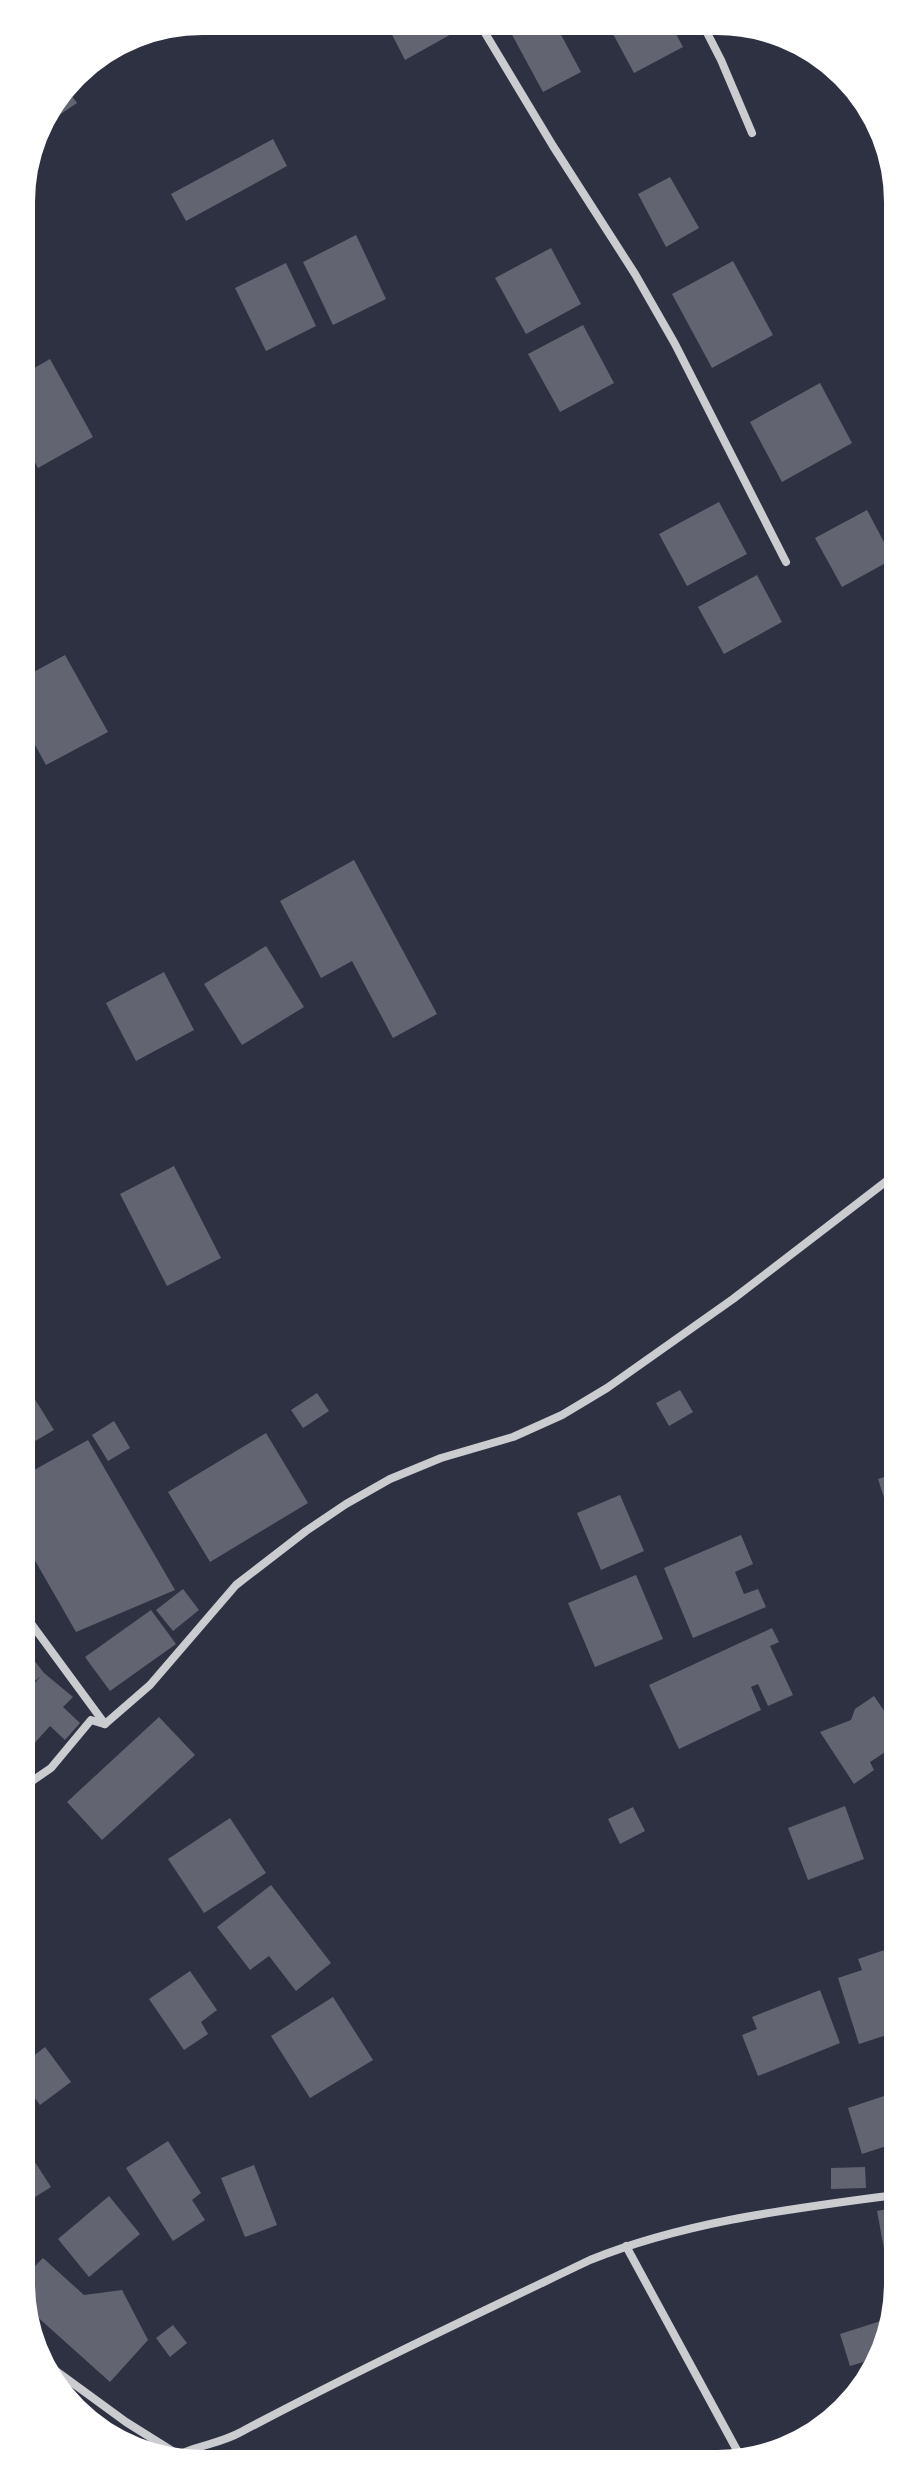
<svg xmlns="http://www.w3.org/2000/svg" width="919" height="2485" font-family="Spectral,serif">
  <rect width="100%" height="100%" fill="#2d3142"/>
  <g fill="#626471">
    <path d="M383 17 457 18 462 28 405 60Z"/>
    <path d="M534 18H552L581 72 543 92 510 31Z"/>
    <path d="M605 19H668L683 47 634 73Z"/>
    <path d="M63 83 77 103 31 134 35 120Z"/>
    <path d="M273 139 287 166 186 221 171 194Z"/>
    <path d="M670 177 699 228 666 247 638 194Z"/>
    <path d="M356 235 386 299 333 325 303 262Z"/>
    <path d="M551 248 581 304 526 334 495 278Z"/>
    <path d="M733 261 773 335 712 368 672 294Z"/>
    <path d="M286 263 316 326 266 351 235 288Z"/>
    <path d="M583 325 614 383 560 412 528 354Z"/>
    <path d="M50 359 93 437 38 468 17 429V378Z"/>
    <path d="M820 383 852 443 782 482 750 422Z"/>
    <path d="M719 502 747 554 687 586 659 534Z"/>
    <path d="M867 510 893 559 842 587 815 538Z"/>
    <path d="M757 575 782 622 724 654 698 607Z"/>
    <path d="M65 655 108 732 46 765 17 712V681Z"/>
    <path d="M354 860 437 1014 393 1038 352 961 321 978 280 901Z"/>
    <path d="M266 946 304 1007 242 1045 204 984Z"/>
    <path d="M164 972 194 1030 136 1061 106 1003Z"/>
    <path d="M174 1166 221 1258 167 1286 120 1194Z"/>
    <path d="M680 1390 693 1412 669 1426 656 1403Z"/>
    <path d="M31 1393 54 1430 18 1451V1401Z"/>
    <path d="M317 1393 329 1411 303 1428 291 1410Z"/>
    <path d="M114 1421 130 1448 108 1461 92 1435Z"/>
    <path d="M266 1433 308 1503 210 1562 168 1492Z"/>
    <path d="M88 1440 175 1590 76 1632 18 1531V1479Z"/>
    <path d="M901 1472V1550L878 1479Z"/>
    <path d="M620 1495 644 1551 601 1570 577 1513Z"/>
    <path d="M741 1535 753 1564 735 1572 744 1594 758 1589 766 1607 693 1638 664 1568Z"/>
    <path d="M636 1575 663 1639 595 1667 568 1603Z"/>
    <path d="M183 1589 199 1610 173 1631 156 1610Z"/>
    <path d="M151 1610 176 1644 110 1691 85 1657Z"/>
    <path d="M772 1628 779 1642 770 1646 793 1695 768 1706 758 1684 751 1687 761 1710 679 1749 649 1685Z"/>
    <path d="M26 1650 44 1673 73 1697 63 1707 80 1723 65 1740 50 1726 19 1760V1700L41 1676 26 1688 19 1680V1656Z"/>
    <path d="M874 1696 902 1737V1741L870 1762 874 1770 854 1784 820 1732 851 1720 855 1709Z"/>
    <path d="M159 1717 195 1755 102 1840 67 1802Z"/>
    <path d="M845 1806 864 1859 808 1880 788 1828Z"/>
    <path d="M633 1807 645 1831 620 1844 608 1819Z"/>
    <path d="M230 1818 266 1873 204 1913 168 1859Z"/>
    <path d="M271 1885 331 1963 296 1991 269 1956 250 1970 217 1927Z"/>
    <path d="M902 1944V2030L859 2044 838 1978 862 1970 858 1959Z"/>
    <path d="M190 1971 217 2010 201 2022 208 2034 184 2050 149 1999Z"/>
    <path d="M820 1990 840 2043 758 2076 742 2035 757 2029 752 2017Z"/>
    <path d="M333 1997 373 2060 310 2098 271 2036Z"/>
    <path d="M45 2047 71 2082 40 2105 19 2077V2067Z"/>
    <path d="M896 2092 902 2113V2141L862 2154 848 2108Z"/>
    <path d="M168 2141 201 2193 192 2200 205 2220 173 2241 126 2168Z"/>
    <path d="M31 2156 51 2187 19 2207V2164Z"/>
    <path d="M254 2165 277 2225 245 2237 221 2178Z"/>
    <path d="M865 2167 866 2188 831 2189V2168Z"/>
    <path d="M109 2196 140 2234 89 2277 58 2239Z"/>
    <path d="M899 2207 903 2224V2295L893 2297 877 2211Z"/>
    <path d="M43 2258 84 2295 122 2290 148 2340 110 2382 23 2304 35 2296 21 2280Z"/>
    <path d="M887 2319 890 2327 877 2358 850 2366 840 2334Z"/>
    <path d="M173 2325 187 2343 170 2357 156 2338Z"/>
  </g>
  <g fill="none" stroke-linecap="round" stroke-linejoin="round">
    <g stroke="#caccd0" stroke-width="8">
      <path d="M476 18 553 146 635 274 675 344 786 562"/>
      <path d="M700 19 721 60 752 133"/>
      <path d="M19 1607 105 1724"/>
      <path d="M105 1724 150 1685 236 1585 306 1531 346 1504 390 1479 441 1458 513 1437 562 1415 607 1388 733 1299 901 1170"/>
      <path d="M19 1790 51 1768 91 1720 104 1724"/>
      <path d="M626 2246 745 2465"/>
      <path d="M41 2360 126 2422 177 2454"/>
      <path d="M163 2464C186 2446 216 2446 241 2432 356 2371 473 2316 590 2260 689 2220 798 2208 902 2194"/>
    </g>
  </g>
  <path d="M0 0H919V2485H0ZM202 30H717A172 172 0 0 1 889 202V2283A172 172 0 0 1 717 2455H202A172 172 0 0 1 30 2283V202A172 172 0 0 1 202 30Z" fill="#fff" fill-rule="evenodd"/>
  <path fill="none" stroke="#fff" stroke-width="10" d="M202 30H717A172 172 0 0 1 889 202V2283A172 172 0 0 1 717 2455H202A172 172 0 0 1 30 2283V202A172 172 0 0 1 202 30Z"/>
</svg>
